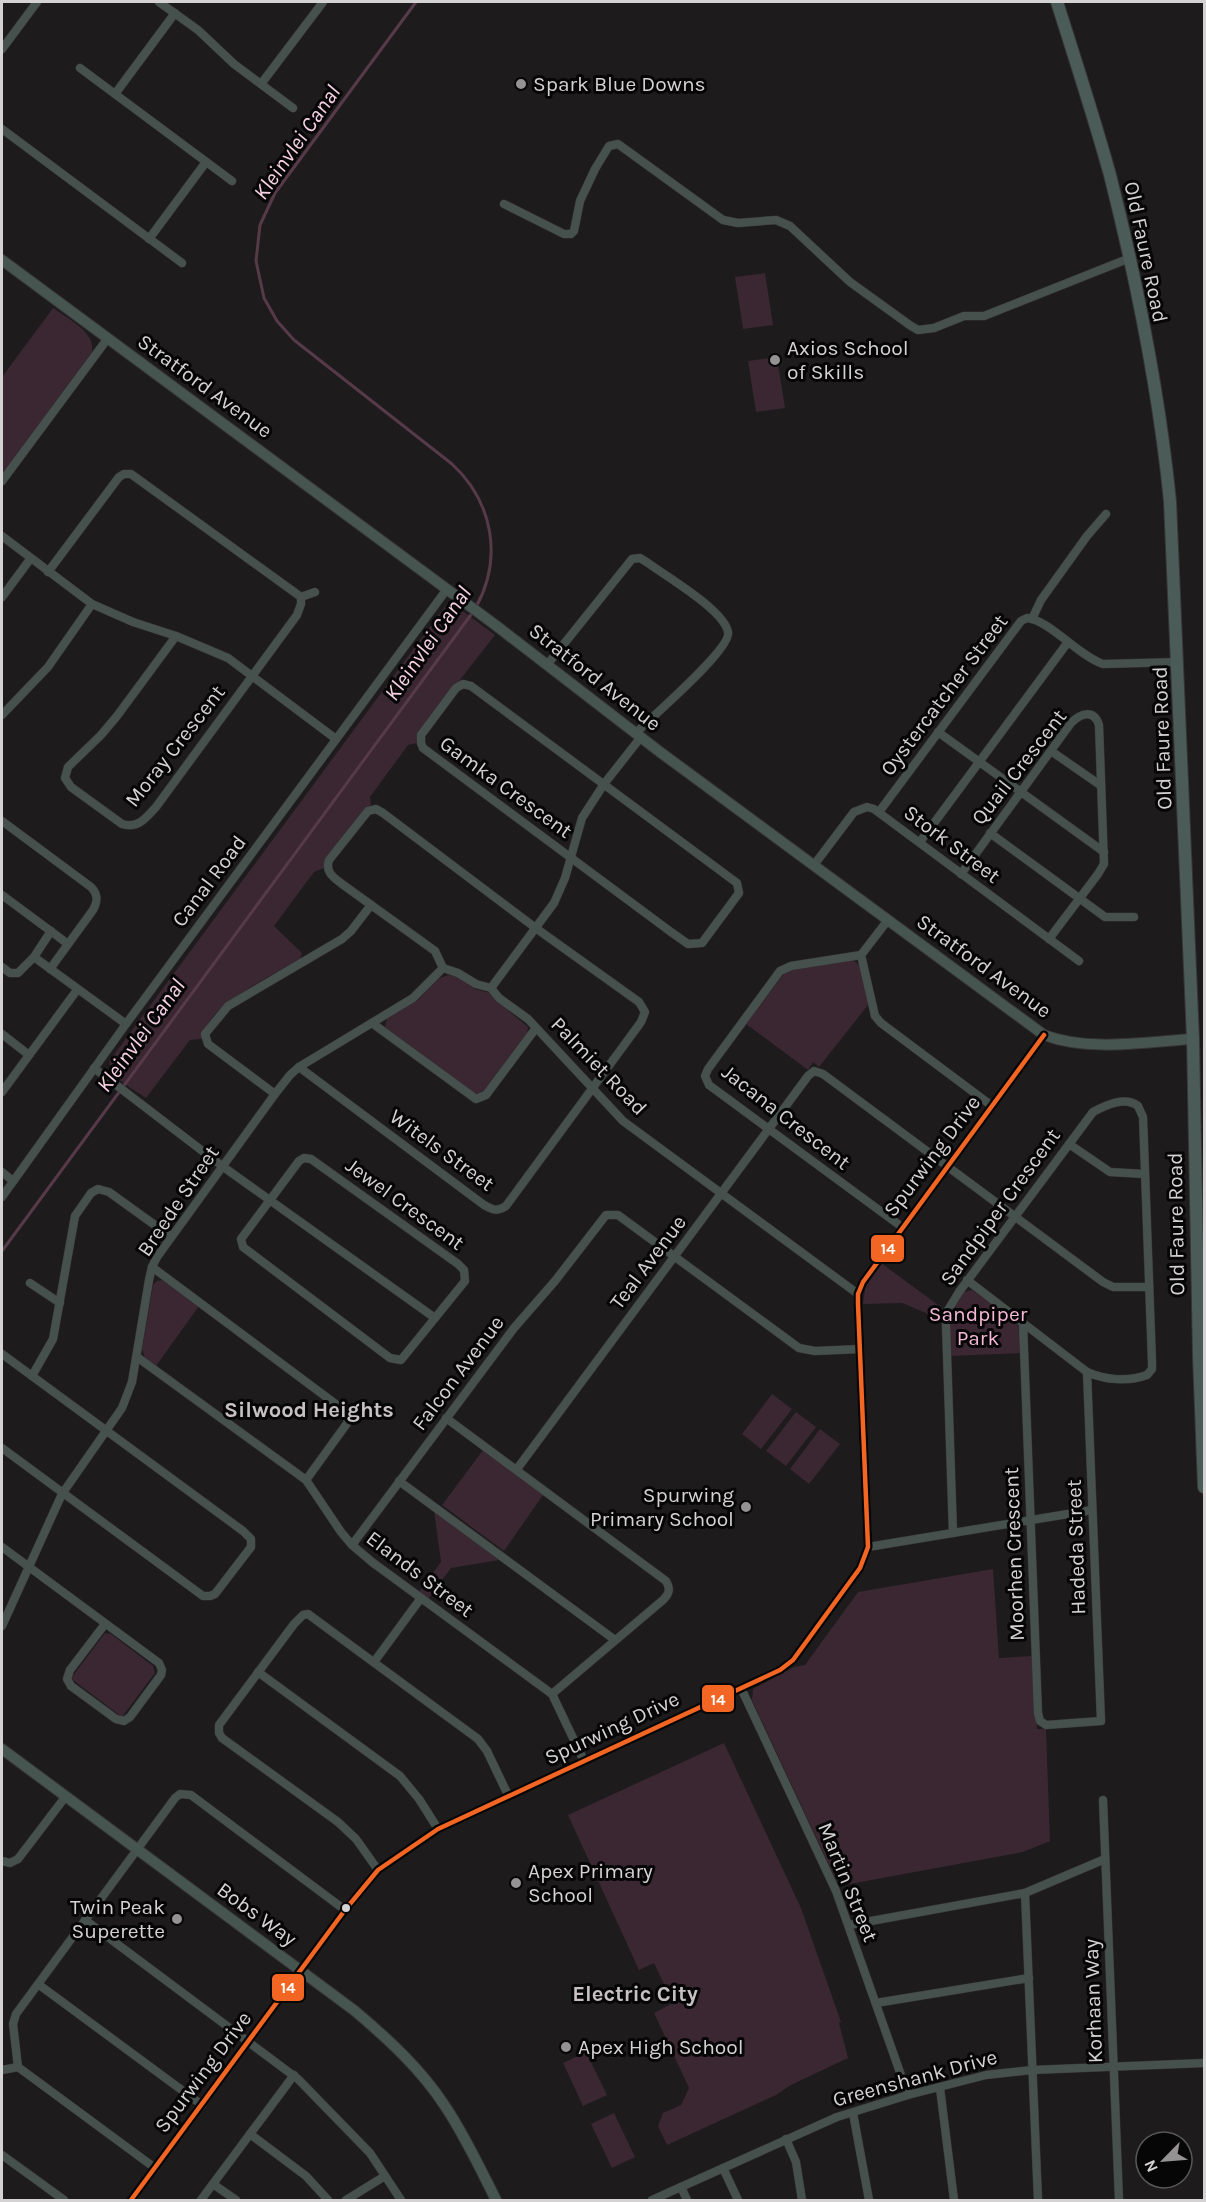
<svg xmlns="http://www.w3.org/2000/svg" width="1206" height="2202" font-family="Karla,sans-serif">
  <rect width="100%" height="100%" fill="#1d1b1c"/>
  <g fill="#3a2731">
    <path d="M765 273 773 325 743 329 735 277Z"/>
    <path d="M53 308C68 319 96 332 92 352L2 475V377Z"/>
    <path d="M777 357 785 408 756 412 748 361Z"/>
    <path d="M446 605 456 606 495 635 417 735V743L408 745 370 797 371 805 364 809 326 860 324 868 314 872 274 926 302 953 300 959C274 975 205 1006 202 1039L190 1040 146 1098C135 1090 106 1076 110 1060Z"/>
    <path d="M853 960 860 966 868 1005 819 1067 813 1062 808 1070 746 1024 786 971Z"/>
    <path d="M448 975 457 976 475 989 490 993 496 1000 528 1027 527 1034 484 1092 477 1095 385 1027 387 1018 419 999 437 979Z"/>
    <path d="M881 1263 945 1310 943 1320 902 1303 863 1304 865 1288Z"/>
    <path d="M162 1280 199 1306 156 1366 145 1358 142 1349 153 1285 157 1281Z"/>
    <path d="M972 1290 1018 1323 1021 1353 950 1356C949 1337 946 1293 972 1290Z"/>
    <path d="M772 1394 792 1409 761 1449 742 1434Z"/>
    <path d="M796 1412 816 1427 786 1466 766 1451Z"/>
    <path d="M820 1429 840 1444 809 1484 790 1469Z"/>
    <path d="M483 1450 543 1495 504 1551 442 1505Z"/>
    <path d="M434 1511 499 1560 451 1568 428 1599 419 1592 441 1562Z"/>
    <path d="M993 1569 999 1658 1033 1656 1037 1729H1046L1050 1841 1023 1852 839 1886 752 1700 753 1689 794 1667 805 1665 858 1592Z"/>
    <path d="M105 1633 111 1634 153 1666 155 1673 122 1717 73 1680 72 1677Z"/>
    <path d="M724 1743 801 1908 841 2022 839 2023 848 2058 791 2085 776 2095 667 2145 658 2126 663 2113 681 2105 689 2088 654 2013 673 2003 654 1963 639 1970 568 1815Z"/>
    <path d="M586 2052 607 2095 583 2106 563 2063Z"/>
    <path d="M614 2113 635 2157 612 2168 591 2124Z"/>
  </g>
  <g fill="none" stroke-linecap="round" stroke-linejoin="round">
    <g stroke="#573a49" stroke-width="3">
      <path d="M416 2 275 193 260 225 256 261 264 298 277 321 294 340 452 464C493 502 503 558 476 607"/>
      <path d="M2 1251 473 612"/>
    </g>
    <defs>
      <g id="street">
        <path d="M159 2 198 30 234 64 293 108"/>
        <path d="M2 49 37 2"/>
        <path d="M80 68 232 181"/>
        <path d="M261 84 323 2"/>
        <path d="M115 94 175 13"/>
        <path d="M2 129 182 263"/>
        <path d="M504 204 564 234H571L574 231 580 201 595 169 609 146 618 144 723 220 738 223 776 220 790 226 850 282 911 326 918 330 934 328 964 316H984L1130 258"/>
        <path d="M149 239 206 162"/>
        <path d="M2 481 108 338"/>
        <path d="M2 536 92 604 133 622 176 636 228 658 336 739"/>
        <path d="M48 572 119 477 124 474H131L301 597V604L297 615 156 807C146 818 138 829 122 824L71 787 65 778 68 767 101 735 117 716 176 636"/>
        <path d="M2 597 31 558"/>
        <path d="M301 597 315 592"/>
        <path d="M1032 619 1041 600 1087 536 1106 514"/>
        <path d="M547 665 632 559 640 558 648 563C667 577 724 610 728 632 732 649 651 717 636 733"/>
        <path d="M463 684 471 686 737 883 739 893 702 943 688 944 671 932 423 748 421 743V735L456 688Z"/>
        <path d="M2 715 48 667 92 604"/>
        <path d="M938 732 1104 852"/>
        <path d="M1051 751 1100 785"/>
        <path d="M879 812 1021 621 1027 618C1051 621 1077 655 1103 664L1178 662"/>
        <path d="M2 821 91 887C98 894 98 901 93 910L50 969"/>
        <path d="M990 833 1105 917H1134"/>
        <path d="M920 842 1068 642"/>
        <path d="M814 865 854 812 867 807 874 809 1079 961"/>
        <path d="M961 874 1071 723C1081 713 1094 709 1099 725L1104 864 1098 874 1049 939"/>
        <path d="M2 895 68 944"/>
        <path d="M888 920 861 955 875 1016 881 1023 992 1106"/>
        <path d="M861 955 791 966 780 971 708 1069 705 1076 709 1085 902 1227"/>
        <path d="M34 957 51 931"/>
        <path d="M2 967 10 973H18L34 957 126 1024"/>
        <path d="M443 968 458 973 476 984 491 988 499 998 528 1019 623 1121 858 1294"/>
        <path d="M491 988 554 903 565 878 582 818 604 784 641 737"/>
        <path d="M372 1023 476 1099 486 1095 536 1028"/>
        <path d="M2 1034 29 1055"/>
        <path d="M299 1067 484 1205C493 1210 497 1212 506 1206L641 1022 645 1012 639 1002 537 929 383 813 376 809 368 811 329 860C325 872 333 877 342 884L435 951 443 968"/>
        <path d="M94 1068 222 1166 435 1318"/>
        <path d="M2 1092 77 990"/>
        <path d="M275 1094 208 1044 205 1034 228 1006 342 939 351 931 371 905"/>
        <path d="M1069 1144 1110 1172 1144 1174"/>
        <path d="M304 1158 311 1159 458 1264 464 1270 465 1281 401 1360 390 1358 243 1247 241 1239 299 1161Z"/>
        <path d="M2 1172 13 1181"/>
        <path d="M2 1197 126 1024 447 589"/>
        <path d="M152 1267 345 1411 348 1422 306 1480"/>
        <path d="M30 1283 60 1303"/>
        <path d="M1023 1323 1038 1713 1040 1721 1046 1725 1101 1721 1087 1372"/>
        <path d="M2 1354 243 1531 251 1539V1547L215 1594 210 1596H203L2 1448"/>
        <path d="M137 1357 306 1480 341 1532 352 1545 372 1562 552 1694 584 1761"/>
        <path d="M32 1376 53 1339 75 1216 91 1193 98 1189 109 1192 170 1236"/>
        <path d="M446 1418 666 1581C671 1589 669 1594 663 1600L552 1694"/>
        <path d="M517 1469 808 1076 814 1071 823 1074 1103 1282 1113 1287H1149"/>
        <path d="M399 1481 615 1640"/>
        <path d="M953 1533 946 1324 948 1310 959 1292 1093 1112C1106 1105 1125 1096 1138 1106L1143 1117 1152 1362V1369L1147 1375C1128 1382 1105 1380 1087 1372L967 1280"/>
        <path d="M352 1545 514 1328 555 1281 606 1215H618L799 1348 815 1351 860 1349"/>
        <path d="M2 1547 159 1663 162 1670 161 1675 130 1717 124 1721 116 1719 71 1686 67 1679 70 1670 105 1624"/>
        <path d="M868 1547 1092 1510"/>
        <path d="M2 1626 62 1494 122 1408 132 1382 149 1280 152 1267 157 1257 275 1094 290 1075 299 1067 413 998 443 968"/>
        <path d="M374 1662 421 1598"/>
        <path d="M258 1672 400 1776 419 1799 438 1829"/>
        <path d="M741 1688 836 1891 908 2095"/>
        <path d="M1103 1800 1119 2200"/>
        <path d="M2 1861 10 1863 18 1859 66 1796"/>
        <path d="M378 1870 356 1839 338 1822 222 1738 219 1733V1725L294 1624 303 1615 308 1614 478 1739 487 1751 508 1795"/>
        <path d="M1025 1893 1038 2200"/>
        <path d="M85 1920 298 2079 370 2153 401 2200"/>
        <path d="M849 1925 1025 1893 1105 1859"/>
        <path d="M38 1984 202 2105"/>
        <path d="M876 2003 1029 1978"/>
        <path d="M18 2067 13 2024 16 2014 175 1798 180 1794 191 1795 345 1910"/>
        <path d="M18 2067 155 2168"/>
        <path d="M2 2070 18 2067"/>
        <path d="M940 2088 954 2200"/>
        <path d="M853 2113 869 2200"/>
        <path d="M250 2134 306 2176 328 2200"/>
        <path d="M786 2139 796 2162 802 2200"/>
        <path d="M2 2155 64 2200"/>
        <path d="M723 2168 738 2200"/>
        <path d="M213 2184 236 2200"/>
        <path d="M681 2187 687 2200"/>
        <path d="M131 2200 345 1910 378 1870 438 1829 780 1670 793 1660 860 1568 868 1547 858 1304V1294L863 1282 1044 1035"/>
        <path d="M201 2200 294 2075"/>
        <path d="M346 2200 385 2176"/>
        <path d="M652 2200 837 2117 908 2095 986 2075 1032 2070 1204 2063"/>
      </g>
      <g id="secondary">
        <path d="M2 260 494 624 660 752 1044 1035C1089 1052 1145 1042 1193 1039"/>
        <path d="M2 1749 355 2011C388 2039 421 2069 445 2106 465 2136 480 2168 496 2200"/>
      </g>
      <path id="primary" d="M1057 2C1075 59 1094 117 1110 175 1137 282 1159 392 1170 501L1193 1039 1199 1357 1204 1487"/>
    </defs>
    <use href="#street" stroke="#373536" stroke-width="9"/>
    <use href="#secondary" stroke="#373536" stroke-width="12"/>
    <use href="#primary" stroke="#373536" stroke-width="14"/>
    <use href="#street" stroke="#46514d" stroke-width="8"/>
    <use href="#secondary" stroke="#465550" stroke-width="10"/>
    <use href="#primary" stroke="#4b5c58" stroke-width="12"/>
    <defs>
      <path id="bus-1" d="M131 2200 345 1910 378 1870 438 1829 780 1670 793 1660 860 1568 868 1547 858 1304V1294L863 1282 1044 1035"/>
    </defs>
    <use href="#bus-1" stroke="#070607" stroke-width="9"/>
    <use href="#bus-1" stroke="#f26522" stroke-width="4.5"/>
  </g>
  <g fill="#959293" stroke="#070607" stroke-width="2">
    <circle cx="521" cy="84" r="6"/>
    <circle cx="775" cy="360" r="6"/>
    <circle cx="746" cy="1507" r="6"/>
    <circle cx="516" cy="1883" r="6"/>
    <circle cx="177" cy="1919" r="6"/>
    <circle cx="566" cy="2047" r="6"/>
  </g>
  <circle fill="#d5d2d3" stroke="#070607" stroke-width="2" cx="346" cy="1908" r="5"/>
  <g text-anchor="middle" stroke-width="6" stroke-linejoin="round" paint-order="stroke">
    <g font-size="21" fill="#d5d2d3" stroke="#070607" text-anchor="start">
      <text x="533" y="91">Spark Blue Downs</text>
      <text x="787" y="355">Axios School<tspan x="787" dy="24">of Skills</tspan></text>
      <text x="734" y="1502" text-anchor="end">Spurwing<tspan x="734" dy="24">Primary School</tspan></text>
      <text x="528" y="1878">Apex Primary<tspan x="528" dy="24">School</tspan></text>
      <text x="165" y="1914" text-anchor="end">Twin Peak<tspan x="165" dy="24">Superette</tspan></text>
      <text x="578" y="2054">Apex High School</text>
    </g>
    <g font-size="21" fill="#d5d2d3" stroke="#070607">
      <text transform="translate(1146 252) rotate(78)" y="7">Old Faure Road</text>
      <text transform="translate(205 386) rotate(36)" y="7">Stratford Avenue</text>
      <text transform="translate(595 677) rotate(38)" y="7">Stratford Avenue</text>
      <text transform="translate(944 695) rotate(-53)" y="7">Oystercatcher Street</text>
      <text transform="translate(1162 738) rotate(-92)" y="7">Old Faure Road</text>
      <text transform="translate(175 746) rotate(-52)" y="7">Moray Crescent</text>
      <text transform="translate(1019 767) rotate(-52)" y="7">Quail Crescent</text>
      <text transform="translate(506 787) rotate(36)" y="7">Gamka Crescent</text>
      <text transform="translate(952 844) rotate(37)" y="7">Stork Street</text>
      <text transform="translate(209 881) rotate(-53)" y="7">Canal Road</text>
      <text transform="translate(984 966) rotate(36)" y="7">Stratford Avenue</text>
      <text transform="translate(599 1066) rotate(46)" y="7">Palmiet Road</text>
      <text transform="translate(786 1117) rotate(38)" y="7">Jacana Crescent</text>
      <text transform="translate(442 1150) rotate(36)" y="7">Witels Street</text>
      <text transform="translate(932 1156) rotate(-53)" y="7">Spurwing Drive</text>
      <text transform="translate(178 1201) rotate(-56)" y="7">Breede Street</text>
      <text transform="translate(405 1204) rotate(36)" y="7">Jewel Crescent</text>
      <text transform="translate(1000 1207) rotate(-54)" y="7">Sandpiper Crescent</text>
      <text transform="translate(1176 1224) rotate(-91)" y="7">Old Faure Road</text>
      <text transform="translate(648 1262) rotate(-53)" y="7">Teal Avenue</text>
      <text transform="translate(458 1373) rotate(-53)" y="7">Falcon Avenue</text>
      <text transform="translate(1076 1547) rotate(-92)" y="7">Hadeda Street</text>
      <text transform="translate(1014 1554) rotate(-92)" y="7">Moorhen Crescent</text>
      <text transform="translate(420 1574) rotate(37)" y="7">Elands Street</text>
      <text transform="translate(612 1728) rotate(-25)" y="7">Spurwing Drive</text>
      <text transform="translate(848 1882) rotate(68)" y="7">Martin Street</text>
      <text transform="translate(257 1914) rotate(36)" y="7">Bobs Way</text>
      <text transform="translate(1093 2001) rotate(-92)" y="7">Korhaan Way</text>
      <text transform="translate(203 2072) rotate(-53)" y="7">Spurwing Drive</text>
      <text transform="translate(915 2078) rotate(-15)" y="7">Greenshank Drive</text>
    </g>
    <g font-size="21" fill="#f5b8d6" stroke="#070607">
      <text x="978" y="1321">Sandpiper<tspan x="978" dy="24">Park</tspan></text>
    </g>
    <g font-size="22" font-style="italic" fill="#f7d2e4" stroke="#070607">
      <text transform="translate(296 142) rotate(-55)" y="8">Kleinvlei Canal</text>
      <text transform="translate(427 643) rotate(-55)" y="8">Kleinvlei Canal</text>
      <text transform="translate(140 1035) rotate(-54)" y="8">Kleinvlei Canal</text>
    </g>
    <g font-size="22" font-weight="bold" fill="#c7c1c4" stroke="#070607">
      <text x="309" y="1417">Silwood Heights</text>
      <text x="635" y="2001">Electric City</text>
    </g>
  </g>
  <g stroke="#070607" stroke-width="2">
    <rect x="870" y="1234" width="35" height="29" rx="6" fill="#f26522"/>
    <rect x="701" y="1684" width="34" height="29" rx="6" fill="#f26522"/>
    <rect x="271" y="1973" width="34" height="29" rx="6" fill="#f26522"/>
  </g>
  <g font-size="16" text-anchor="middle" font-weight="bold" fill="#fff">
    <text x="888" y="1254">14</text>
    <text x="718" y="1705">14</text>
    <text x="288" y="1993">14</text>
  </g>
  <rect width="1206" height="2202" fill="none" stroke="#d5d2d3" stroke-width="6"/>
  <g transform="translate(1164 2160) rotate(245)"><circle r="28" fill="#070607" stroke="#595859" stroke-width="1.5"/>
  <path d="M0-4.5L10 22L0 15L-10 22Z" fill="#959293"/>
  <text y="-9" font-size="16" font-weight="bold" text-anchor="middle" fill="#d5d2d3">N</text>
  </g>
</svg>
